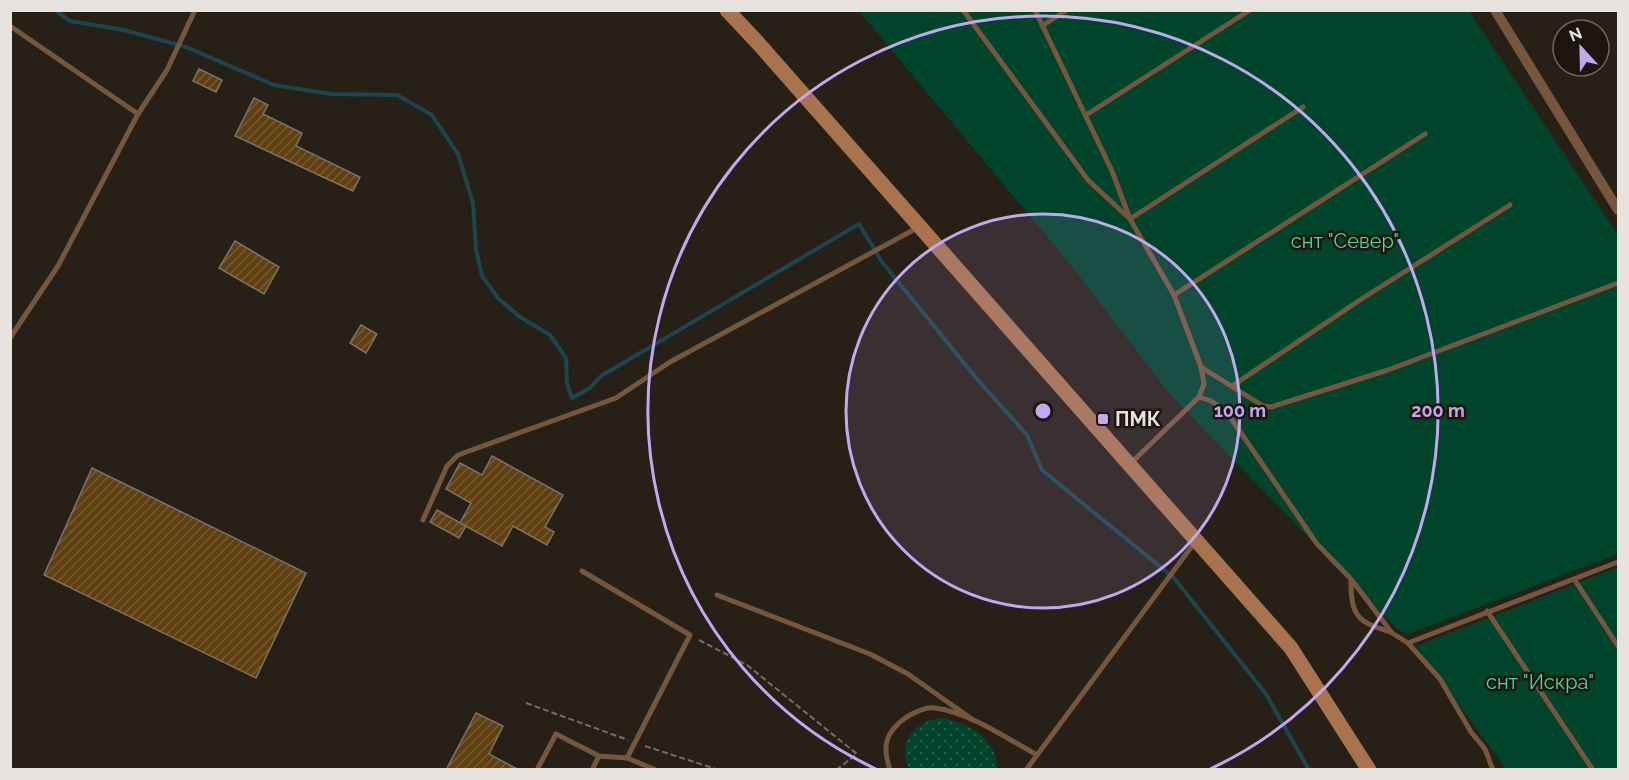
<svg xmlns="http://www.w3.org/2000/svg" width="1629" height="780" font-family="Raleway,sans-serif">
  <defs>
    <pattern id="grass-dots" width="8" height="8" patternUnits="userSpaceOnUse" patternTransform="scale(1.5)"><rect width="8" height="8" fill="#01442c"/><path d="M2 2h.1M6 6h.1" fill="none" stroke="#265f4a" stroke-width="1.8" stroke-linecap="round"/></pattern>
    <pattern id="building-hatch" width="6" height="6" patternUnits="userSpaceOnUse" patternTransform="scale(1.5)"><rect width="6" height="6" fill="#604011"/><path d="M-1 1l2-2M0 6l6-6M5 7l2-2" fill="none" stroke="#775b33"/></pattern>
  </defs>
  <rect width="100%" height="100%" fill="#272017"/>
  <path fill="url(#grass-dots)" d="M941 718C968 722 998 740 997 769H909C896 744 915 720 941 718Z"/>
  <g fill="#01442c">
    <path d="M859 11H1469L1618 235V554L1408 634 1397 629 1168 392 1075 270Z"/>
    <path d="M1618 567V769H1506L1416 646Z"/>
  </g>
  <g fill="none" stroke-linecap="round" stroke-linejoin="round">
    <path stroke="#1b4650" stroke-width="4" d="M55 10 70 21 124 30 186 47 274 85 331 94 397 95 432 115 458 154 473 203 476 249 482 276 498 298 520 317 550 335 566 358 567 384 572 398 590 388 601 376 859 224 882 262 977 379 1027 435 1042 470 1174 578 1266 694 1309 770"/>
  </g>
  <g fill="url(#building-hatch)" stroke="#7c7369" stroke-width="1.5">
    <path d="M199 69 222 80 216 92 193 81Z"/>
    <path d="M254 98 268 105 263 114 302 133 296 146 360 177 353 191 235 136Z"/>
    <path d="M235 241 279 267 264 294 219 268Z"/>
    <path d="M361 325 377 334 366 353 350 343Z"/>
    <path d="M492 456 563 495 545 527 554 532 547 545 513 526 502 546 460 523 471 503 446 489 460 463 482 475Z"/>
    <path d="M92 468 306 573 256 678 44 575Z"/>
    <path d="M437 510 466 526 459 538 430 522Z"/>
    <path d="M476 713 503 726 489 754 519 770H446Z"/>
  </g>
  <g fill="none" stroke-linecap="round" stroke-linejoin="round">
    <g stroke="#756e67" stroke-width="2" stroke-dasharray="6 3" stroke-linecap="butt">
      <path d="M699 640 747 665 857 754 836 770"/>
      <path d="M526 703 628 740"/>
      <path d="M645 746 719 770"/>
    </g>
    <g stroke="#77563e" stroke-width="5">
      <path d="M963 10 1088 180 1130 219 1303 107"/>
      <path d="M1035 10 1112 171 1130 219 1174 295 1201 367 1204 384 1199 397 1131 463"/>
      <path d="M10 26 138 114"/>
      <path d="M1042 26 1067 10"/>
      <path d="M1086 115 1250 10"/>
      <path d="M1174 295 1425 134"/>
      <path d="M10 338 58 266 138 114 167 70 195 10"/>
      <path d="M1201 367 1263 406 1271 407 1388 370 1618 283"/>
      <path d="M1232 386 1363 298 1510 205"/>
      <path d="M1199 397 1211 401 1226 411 1317 544 1351 579 1392 633 1408 643 1440 679 1471 732 1485 749 1493 770"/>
      <path d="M423 520 447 466 458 455 616 398 670 362 917 228"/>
      <path d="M582 571 690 635 627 758"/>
      <path d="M1574 579 1618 646"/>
      <path d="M1351 581C1351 616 1357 622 1391 632"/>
      <path d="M717 595 870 654 908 674 973 720"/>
      <path d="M1487 611 1593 770"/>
      <path d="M1408 643 1618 562"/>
      <path d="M537 770 556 734 599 756 627 758 656 770"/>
      <path d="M592 770 599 756"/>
      <path d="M890 770C884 751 883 738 898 724 906 716 924 706 935 708 971 713 1006 738 1037 755"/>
      <path d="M1026 770 1195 542"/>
    </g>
    <path stroke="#77563e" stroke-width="10" d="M1495 10 1618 210"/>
    <path stroke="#a8734d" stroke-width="15" d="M727 10 758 43 1291 648 1369 770"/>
  </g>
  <circle cx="1043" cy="411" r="197" fill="#c2a8f3" fill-opacity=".12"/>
  <g fill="none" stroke="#c2a8f3" stroke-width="3">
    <circle cx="1043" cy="411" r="197"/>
    <path d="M876 769A395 395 0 1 1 1210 769"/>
  </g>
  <rect fill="#c2a8f3" stroke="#1d160e" stroke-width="2" x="1097" y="413" width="12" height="12" rx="3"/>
  <g text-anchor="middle" stroke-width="5" stroke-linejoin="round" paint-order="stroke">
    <g font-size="20" fill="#45dc9e" stroke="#1d160e">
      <text x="1345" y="248">снт "Север"</text>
      <text x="1540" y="689">снт "Искра"</text>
    </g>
    <g font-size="20" font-weight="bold" fill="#e7e2dd" stroke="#1d160e" text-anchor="start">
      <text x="1115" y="426">ПМК</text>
    </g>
  </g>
  <circle cx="1043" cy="411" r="9" fill="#c2a8f3" stroke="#1d160e" stroke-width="3"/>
  <g font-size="18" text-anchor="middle" font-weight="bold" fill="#c2a8f3" stroke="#1d160e" stroke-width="5" stroke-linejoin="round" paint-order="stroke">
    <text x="1240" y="417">100 m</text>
    <text x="1438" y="417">200 m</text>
  </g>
  <rect width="1629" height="780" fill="none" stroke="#e7e2dd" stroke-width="24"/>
  <g transform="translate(1581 48) rotate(338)"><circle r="28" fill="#1d160e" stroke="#6e6861" stroke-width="1.5"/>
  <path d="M0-4.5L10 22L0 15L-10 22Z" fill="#c2a8f3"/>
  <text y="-9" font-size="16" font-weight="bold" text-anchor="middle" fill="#e7e2dd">N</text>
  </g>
</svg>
